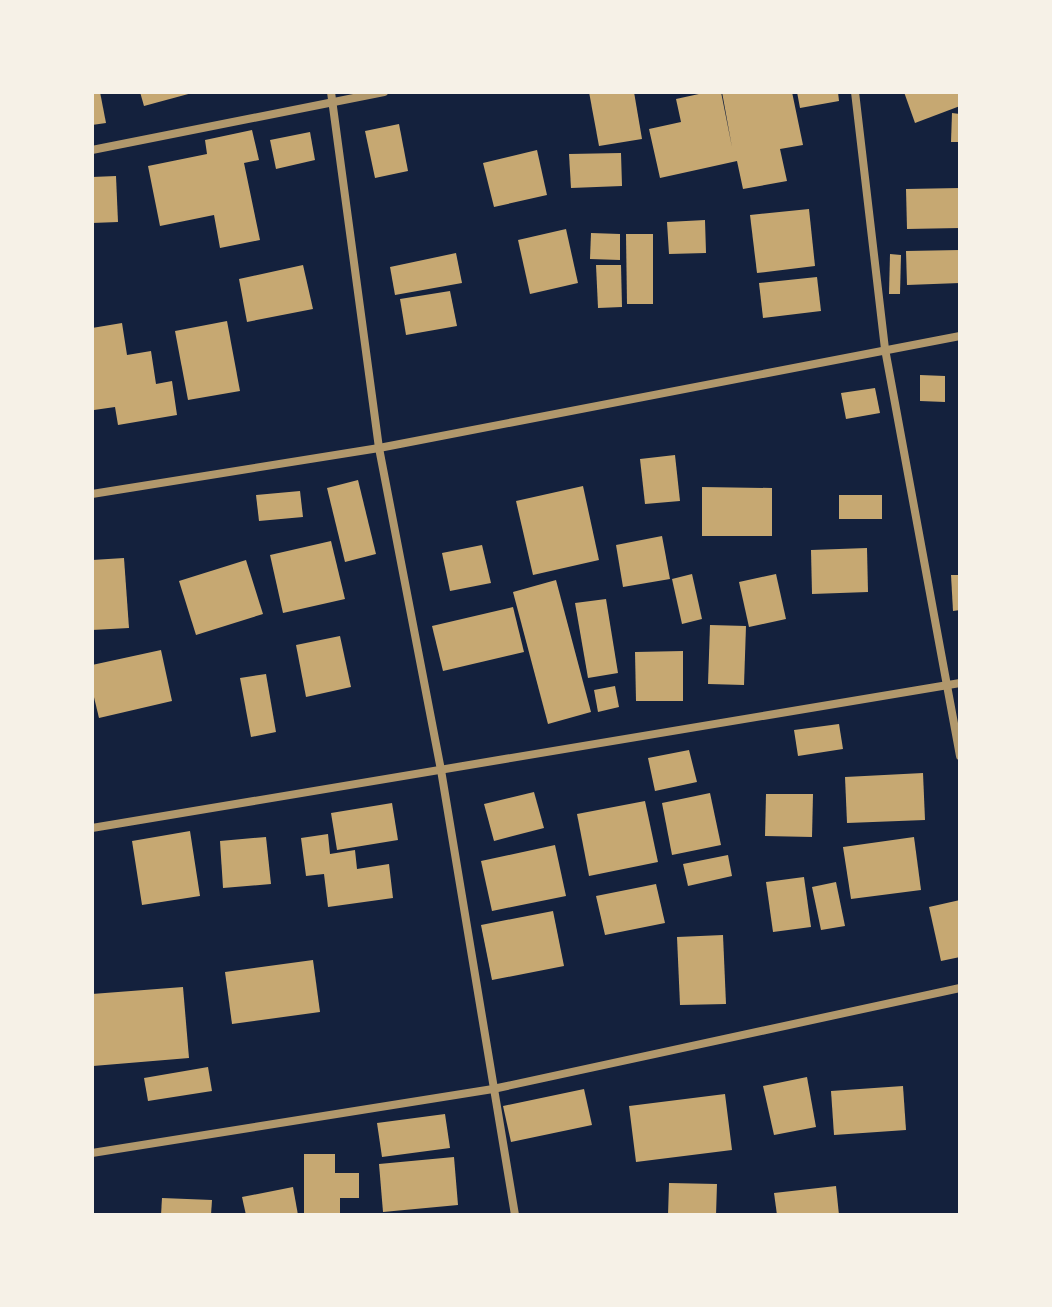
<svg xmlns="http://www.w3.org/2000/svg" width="1052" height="1307" font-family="'Alegreya Sans',sans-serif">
  <rect width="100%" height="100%" fill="#14213d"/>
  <g fill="#c6a872">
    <path d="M92 92H100L106 123 92 125Z"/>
    <path d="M140 92H192V93L144 106Z"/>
    <path d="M589 92H634L642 139 599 146Z"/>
    <path d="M708 92H721L732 147 722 92H792L803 145 780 149 787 181 743 189 737 161 660 178 649 129 681 122 676 99Z"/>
    <path d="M797 92H838L839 101 800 108Z"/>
    <path d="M904 92H960V106L915 123Z"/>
    <path d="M952 113 960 114V142H951Z"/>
    <path d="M399 124 408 171 375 178 365 131Z"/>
    <path d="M252 130 259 160 244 163 260 240 220 248 214 215 160 226 148 166 207 154 205 140Z"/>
    <path d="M310 132 315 160 276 169 270 140Z"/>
    <path d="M537 150 547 195 494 207 483 163Z"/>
    <path d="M621 153 622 186 571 188 569 154Z"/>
    <path d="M116 176 118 222 92 223V177Z"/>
    <path d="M960 188V228L907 229 906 189Z"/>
    <path d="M809 209 815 266 757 273 750 215Z"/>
    <path d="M705 220 706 253 669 254 667 222Z"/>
    <path d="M566 229 578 283 530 294 518 240Z"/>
    <path d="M591 233 620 234V260L590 259Z"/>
    <path d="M626 234H653V304H627Z"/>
    <path d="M960 250V283L907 285 906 251Z"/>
    <path d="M456 253 462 283 395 295 390 267Z"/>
    <path d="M890 254 901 255 900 294H889Z"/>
    <path d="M303 265 313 309 247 322 239 279Z"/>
    <path d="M596 265H621L622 307 598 308Z"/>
    <path d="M817 277 821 311 763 318 759 283Z"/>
    <path d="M450 291 457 326 406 335 400 299Z"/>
    <path d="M227 321 240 391 188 400 175 331Z"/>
    <path d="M122 323 127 355 151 351 156 384 172 381 177 415 118 425 115 407 94 410 92 328Z"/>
    <path d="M920 375 945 376V402L920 401Z"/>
    <path d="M875 388 880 413 846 419 841 393Z"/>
    <path d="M675 455 680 501 645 504 640 459Z"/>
    <path d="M358 480 376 554 345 562 327 488Z"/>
    <path d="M583 486 599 560 533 575 516 501Z"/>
    <path d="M702 487 772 488V536H702Z"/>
    <path d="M300 491 303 517 259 521 256 495Z"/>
    <rect x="839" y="495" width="43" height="24"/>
    <path d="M662 536 670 579 623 587 616 545Z"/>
    <path d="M331 541 345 599 283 613 270 555Z"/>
    <path d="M482 545 491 583 450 591 442 553Z"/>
    <path d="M867 548 868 592 812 594 811 550Z"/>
    <path d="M124 558 129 628 92 630V560Z"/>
    <path d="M246 560 263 614 196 635 179 581Z"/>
    <path d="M692 574 702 619 682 624 672 579Z"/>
    <path d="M776 574 786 619 749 627 739 582Z"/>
    <path d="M951 575H960V610L953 611Z"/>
    <path d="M556 580 591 712 548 724 513 592Z"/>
    <path d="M606 599 618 673 588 678 575 603Z"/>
    <path d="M513 607 524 652 443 671 432 626Z"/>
    <path d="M710 625 746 626 744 685 708 684Z"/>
    <path d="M340 636 351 687 306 697 296 645Z"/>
    <path d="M161 650 172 701 99 718 92 689V665Z"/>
    <path d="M683 651V701H636L635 652Z"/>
    <path d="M266 674 276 732 251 737 240 678Z"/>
    <path d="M615 686 619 707 598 712 594 690Z"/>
    <path d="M839 724 843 749 798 756 794 730Z"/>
    <path d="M689 750 697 782 655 791 648 758Z"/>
    <path d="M923 773 925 820 847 823 845 777Z"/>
    <path d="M534 792 544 828 494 841 484 804Z"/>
    <path d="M710 793 721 845 672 855 662 803Z"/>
    <path d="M766 794H813L812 837 765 836Z"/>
    <path d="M645 801 658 862 589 876 577 814Z"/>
    <path d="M392 803 398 840 337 850 331 813Z"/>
    <path d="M190 831 200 896 142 905 132 841Z"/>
    <path d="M328 834 330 854 355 850 357 869 389 864 393 898 328 907 324 874 306 876 301 838Z"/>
    <path d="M266 837 271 884 223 888 220 841Z"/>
    <path d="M914 837 921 890 851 899 843 847Z"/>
    <path d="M555 845 566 896 492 911 481 861Z"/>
    <path d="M728 855 732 876 688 886 683 864Z"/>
    <path d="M804 877 811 927 773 932 766 882Z"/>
    <path d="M836 882 845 926 821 930 812 887Z"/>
    <path d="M656 884 665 923 605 935 596 896Z"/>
    <path d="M960 900V957L941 961 929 907Z"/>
    <path d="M553 911 564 966 492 980 481 925Z"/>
    <path d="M723 935 726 1004 680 1005 677 937Z"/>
    <path d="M313 960 320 1012 232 1024 225 972Z"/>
    <path d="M183 987 189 1058 93 1066 92 994Z"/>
    <path d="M208 1067 212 1091 148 1101 144 1078Z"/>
    <path d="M807 1077 816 1127 774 1135 763 1086Z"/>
    <path d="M903 1086 906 1130 834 1135 831 1091Z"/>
    <path d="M584 1089 592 1125 511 1142 503 1106Z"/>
    <path d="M725 1094 732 1150 636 1162 629 1106Z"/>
    <path d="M445 1114 450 1148 382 1157 377 1123Z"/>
    <path d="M304 1154H335V1173H359V1198H340V1215H304Z"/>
    <path d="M454 1157 458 1205 383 1212 379 1164Z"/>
    <path d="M669 1183 717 1184 716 1215H668Z"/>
    <path d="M836 1186 839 1215H777L774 1193Z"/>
    <path d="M293 1187 298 1215H246L242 1197Z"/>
    <path d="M162 1198 212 1200 211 1215H161Z"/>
  </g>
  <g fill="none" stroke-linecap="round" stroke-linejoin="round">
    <g stroke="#b1986c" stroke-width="8">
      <path d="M331 92 379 448 441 770 515 1215"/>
      <path d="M855 92 885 349 960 756"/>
      <path d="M92 150 384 92"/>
      <path d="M92 494 379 448 960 336"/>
      <path d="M92 828 960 683"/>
      <path d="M92 1153 493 1089 960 988"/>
    </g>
  </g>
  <rect width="1052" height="1307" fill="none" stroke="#f6f1e7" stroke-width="188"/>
</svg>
